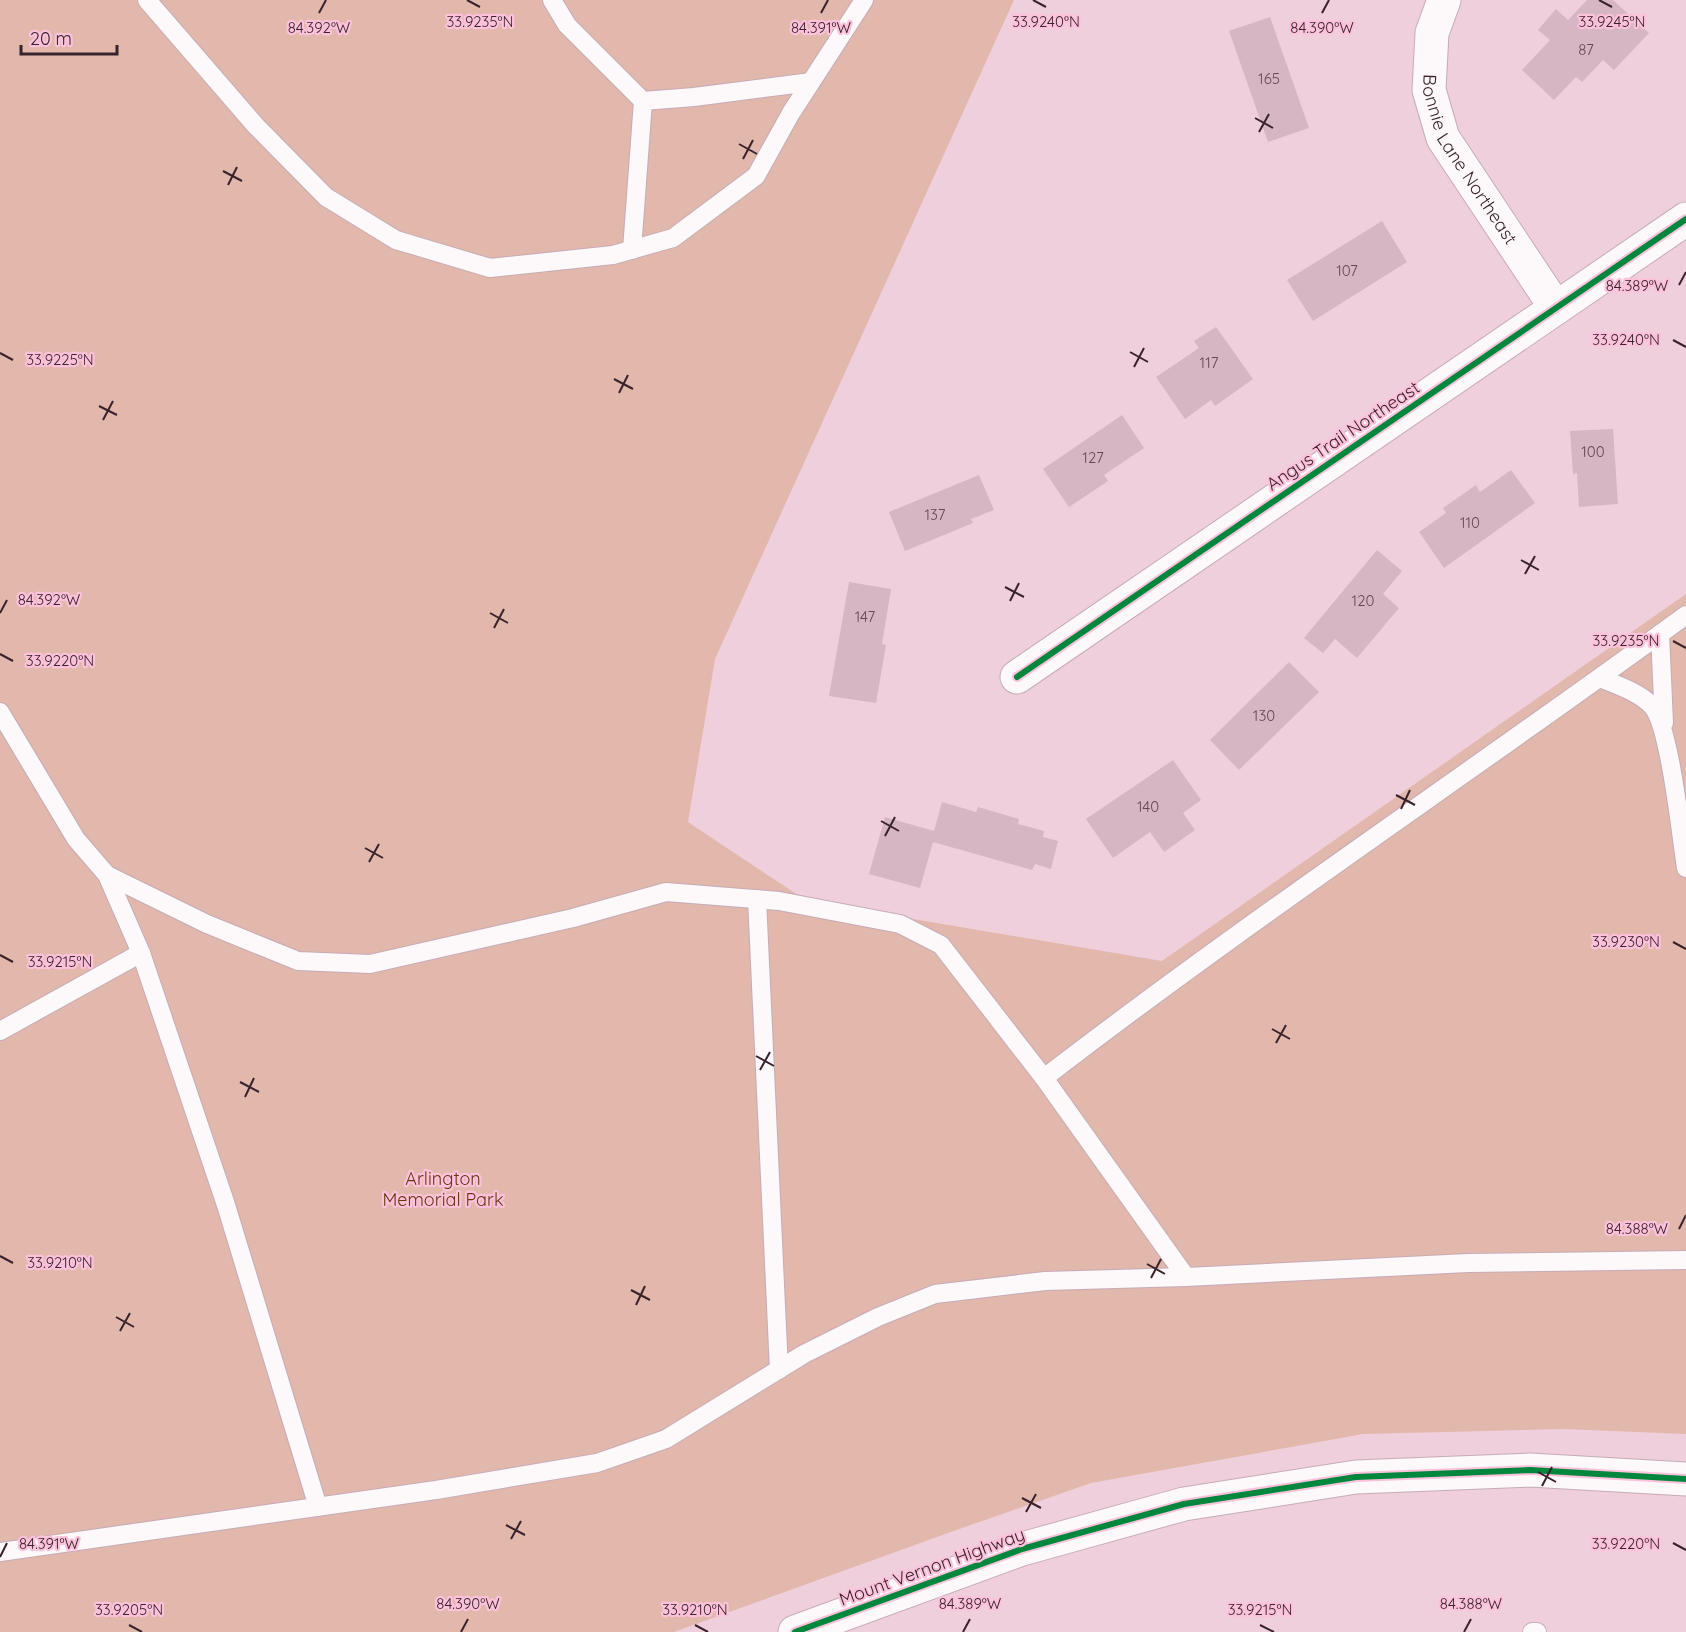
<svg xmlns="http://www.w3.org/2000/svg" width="1686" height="1632" font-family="Quicksand,sans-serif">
  <rect width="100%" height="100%" fill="#f0cfdd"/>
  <path fill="#e2b7ac" d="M0 0H1014L715 659 688 822 807 901 1162 961 1686 594V1434L1563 1429 1363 1434 1091 1483 948 1533 674 1632H0Z"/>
  <g fill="#d6b6c3">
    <path d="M1587 0H1613L1649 33 1614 70 1603 60 1582 82 1576 77 1554 100 1522 70 1550 40 1538 30 1556 9 1568 20Z"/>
    <path d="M1270 17 1309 128 1268 142 1229 31Z"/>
    <path d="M1382 221 1407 262 1313 321 1287 280Z"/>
    <path d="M1216 327 1253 379 1215 406 1211 400 1185 419 1156 377 1199 348 1194 341Z"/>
    <path d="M1122 415 1144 448 1104 475 1108 481 1069 507 1043 469Z"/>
    <path d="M1613 429 1618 504 1579 507 1577 473 1573 474 1570 431Z"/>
    <path d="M1511 470 1535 503 1444 568 1419 532 1446 513 1443 508 1476 485 1480 492Z"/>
    <path d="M979 475 994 510 971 519 973 523 905 551 889 512Z"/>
    <path d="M1377 550 1402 571 1383 594 1399 608 1357 658 1335 639 1323 653 1304 638Z"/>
    <path d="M849 582 891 589 882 644 886 645 876 703 829 696Z"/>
    <path d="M1289 662 1319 692 1239 770 1210 740Z"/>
    <path d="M1173 760 1201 800 1183 813 1195 830 1164 852 1150 832 1113 858 1086 819Z"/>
    <path d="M942 802 976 812 978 807 1019 819 1018 824 1044 831 1043 837 1058 841 1051 869 1035 864 1032 870 933 842 920 888 869 874 885 817 934 831Z"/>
  </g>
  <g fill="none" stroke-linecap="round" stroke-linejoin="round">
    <defs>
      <g id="service">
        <path d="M147 0 256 126 326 197 396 240 490 268 613 255 673 238 756 176 791 113 864 0"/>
        <path d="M552 0 567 25 643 101 694 97 811 82"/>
        <path d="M632 250 643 101"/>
        <path d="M1660 634 1664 723"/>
        <path d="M1600 678C1617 685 1639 692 1652 706 1670 726 1681 837 1686 868"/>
        <path d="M0 712 76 839 107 875 141 953 226 1205 318 1507"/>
        <path d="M107 875 207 924 298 961 370 964 573 918 666 892 779 901 900 924 941 945 1044 1078 1186 1277"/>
        <path d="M757 899 779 1370"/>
        <path d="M0 1031 141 953"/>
        <path d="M1044 1078C1253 917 1473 771 1686 615"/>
        <path d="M0 1552 436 1490 597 1463 666 1439 804 1354 878 1317 935 1294 1045 1281 1186 1277 1468 1263 1686 1260"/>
        <path d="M1532 1632H1537"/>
      </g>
      <g id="minor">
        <path id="s1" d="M1444 0 1432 33 1429 90 1443 138 1556 308"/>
        <path d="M1017 677 1686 219"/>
      </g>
      <path id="tertiary" d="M795 1632 1022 1549 1184 1504 1356 1477 1530 1470 1686 1479"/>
    </defs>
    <use href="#service" stroke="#c5acb6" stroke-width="20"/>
    <use href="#minor" stroke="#c5acb6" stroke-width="35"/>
    <use href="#tertiary" stroke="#c5acb6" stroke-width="35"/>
    <use href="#service" stroke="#fdf8fa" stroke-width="18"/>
    <use href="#minor" stroke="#fdf8fa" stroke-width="33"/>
    <use href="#tertiary" stroke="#fdf8fa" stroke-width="33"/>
    <defs>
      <g id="cycleway">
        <path d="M1017 677 1686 219"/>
        <path d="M795 1632 1022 1549 1184 1504 1356 1477 1530 1470 1686 1479"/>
      </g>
    </defs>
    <use href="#cycleway" stroke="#fdc2db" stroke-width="10"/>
    <use href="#cycleway" stroke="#00873e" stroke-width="6"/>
  </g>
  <path fill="none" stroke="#38222c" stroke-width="2" d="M467 0 480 7M1033 0 1046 7M1599 0 1612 7M319 13 326 0M821 13 828 0M1322 13 1329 0M1255 118 1273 128M1259 132 1269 114M739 144 757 154M743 159 753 140M223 171 242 181M228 185 237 167M1679 285 1686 272M1673 340 1686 347M1130 352 1148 362M0 353 13 360M1134 367 1144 348M614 379 633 389M619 393 628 375M99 406 117 415M103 420 113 401M1521 560 1539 570M1525 574 1535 556M1005 587 1024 597M1010 601 1019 583M0 613 7 600M490 613 508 623M494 628 504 609M1673 641 1686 648M0 654 13 661M1396 795 1415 805M1401 809 1410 790M881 821 899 831M885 836 895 817M365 848 383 858M369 862 379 844M1673 942 1686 949M0 955 13 962M1272 1029 1290 1039M1276 1043 1286 1025M756 1056 774 1066M760 1070 770 1052M240 1082 259 1092M245 1097 254 1078M1679 1229 1686 1215M0 1256 13 1263M1147 1264 1165 1274M1151 1278 1161 1259M631 1290 650 1300M636 1305 645 1286M116 1317 134 1327M120 1331 130 1313M1538 1472 1556 1482M1542 1486 1552 1467M1022 1498 1041 1508M1026 1512 1036 1494M506 1525 525 1535M511 1539 521 1521M1673 1543 1686 1550M0 1557 7 1543M129 1625 142 1632M695 1625 708 1632M1260 1625 1274 1632M461 1632 468 1619M963 1632 970 1619M1464 1632 1471 1619"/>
  <g text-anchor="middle" stroke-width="4.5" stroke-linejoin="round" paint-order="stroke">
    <g font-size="15" fill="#624954">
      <text x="1586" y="55">87</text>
      <text x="1269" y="84">165</text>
      <text x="1347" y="276">107</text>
      <text x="1209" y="368">117</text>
      <text x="1593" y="457">100</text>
      <text x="1093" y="463">127</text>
      <text x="935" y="520">137</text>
      <text x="1470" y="528">110</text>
      <text x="1363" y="606">120</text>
      <text x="865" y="622">147</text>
      <text x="1264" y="721">130</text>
      <text x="1148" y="812">140</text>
    </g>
    <g font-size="18" fill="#38222c" stroke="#fdc2db">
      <text dy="6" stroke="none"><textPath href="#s1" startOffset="172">Bonnie Lane Northeast</textPath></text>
      <text transform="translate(1343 436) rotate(-34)" y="6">Angus Trail Northeast</text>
      <text transform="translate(932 1567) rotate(-20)" y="6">Mount Vernon Highway</text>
    </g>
    <g font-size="18" fill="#69340d" stroke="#fdc2db">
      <text x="443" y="1185">Arlington<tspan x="443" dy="21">Memorial Park</tspan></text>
    </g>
  </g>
  <g font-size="15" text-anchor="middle" fill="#38222c" stroke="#fdc2db" stroke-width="4.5" stroke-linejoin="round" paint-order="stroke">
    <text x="480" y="27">33.9235°N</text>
    <text x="1046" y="27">33.9240°N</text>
    <text x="1612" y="27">33.9245°N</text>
    <text x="319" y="33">84.392°W</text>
    <text x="821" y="33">84.391°W</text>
    <text x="1322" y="33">84.390°W</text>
    <text x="1637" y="291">84.389°W</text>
    <text x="1626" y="345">33.9240°N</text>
    <text x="60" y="365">33.9225°N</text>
    <text x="49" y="605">84.392°W</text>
    <text x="1626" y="646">33.9235°N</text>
    <text x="60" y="666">33.9220°N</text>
    <text x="1626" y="947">33.9230°N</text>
    <text x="60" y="967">33.9215°N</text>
    <text x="1637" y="1234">84.388°W</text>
    <text x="60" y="1268">33.9210°N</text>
    <text x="49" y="1549">84.391°W</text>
    <text x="1626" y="1549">33.9220°N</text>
    <text x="468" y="1609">84.390°W</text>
    <text x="970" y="1609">84.389°W</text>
    <text x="1471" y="1609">84.388°W</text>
    <text x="129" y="1615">33.9205°N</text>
    <text x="695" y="1615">33.9210°N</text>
    <text x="1260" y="1615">33.9215°N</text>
  </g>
  <path d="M21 45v9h96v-9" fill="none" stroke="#38222c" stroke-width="3"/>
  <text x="30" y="45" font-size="18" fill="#38222c" stroke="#fdc2db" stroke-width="4.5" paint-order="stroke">20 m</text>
</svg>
